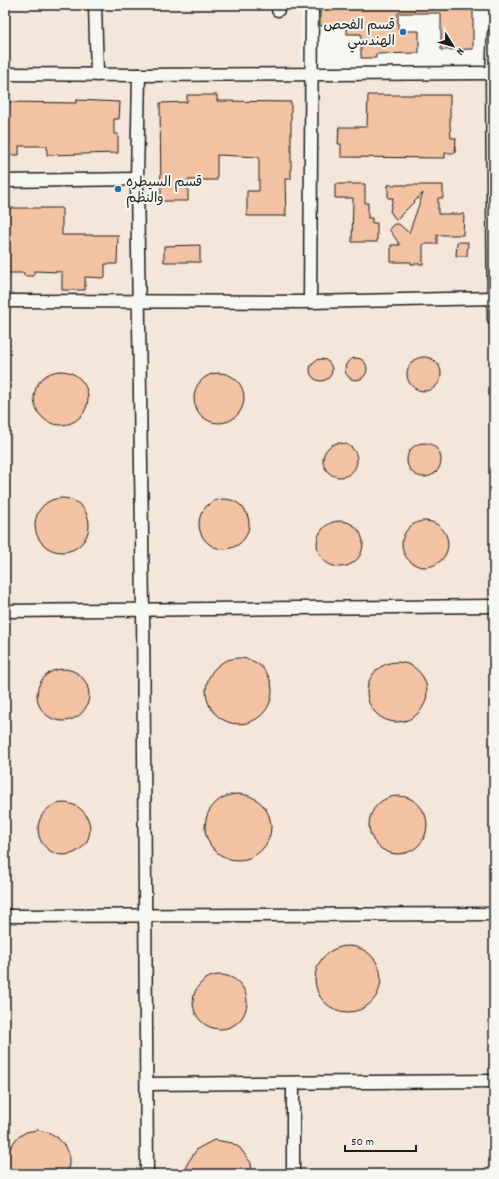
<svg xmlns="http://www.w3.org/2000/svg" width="499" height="1179" font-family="Dekko,'Playpen Sans Arabic',sans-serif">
  <rect width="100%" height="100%" fill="#f6f6f2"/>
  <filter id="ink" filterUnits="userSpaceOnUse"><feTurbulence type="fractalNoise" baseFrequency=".025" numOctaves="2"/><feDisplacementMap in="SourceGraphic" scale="8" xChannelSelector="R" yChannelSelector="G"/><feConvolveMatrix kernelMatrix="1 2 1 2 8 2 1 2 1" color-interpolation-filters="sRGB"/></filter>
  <g filter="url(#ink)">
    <path fill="#f5e6da" d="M5 5H301L302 78 494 73V1174H5Z"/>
    <g fill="#f2c2a2" stroke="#1c1c1c">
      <path d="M320 5H473V49L441 50V13H398V31H419V53L376 54V58H361V34H347V26H320Z"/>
      <path d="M187 95H217V101L291 102V179H285L286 216H247V191H259V157L217 155V180H188V201H161L160 103 187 102Z"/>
      <path d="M368 95H450V126L451 138H456L455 153H445V158L341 157V144H338L339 127H367Z"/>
      <path d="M76 100 120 102 119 119H114V134H118V153L47 155V146H19V155H6L7 102 76 103Z"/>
      <path d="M335 184H365V203H368V218H372V223H377V242H352L353 198H335Z"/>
      <path d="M388 185H443V198H438V214H464L463 235H437V244H423V264H411V262H391V245H400L389 229 394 224H399L409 233 423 193 396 220 390 211 393 198H388Z"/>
      <path d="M5 208H62V235H118L117 264H105V278L85 277V290H62V272L34 271V276H24V273H5Z"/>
      <path d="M457 242H468L467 256H456Z"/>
      <path d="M200 245V262H164V246Z"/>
      <circle cx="424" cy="374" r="17"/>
      <circle cx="356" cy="369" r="11"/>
      <circle cx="321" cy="370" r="11"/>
      <circle cx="61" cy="398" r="27"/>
      <circle cx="219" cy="398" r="25"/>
      <circle cx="340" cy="460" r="17"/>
      <circle cx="424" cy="460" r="17"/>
      <circle cx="62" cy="525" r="27"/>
      <circle cx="224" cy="524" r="25"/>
      <circle cx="425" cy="544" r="23"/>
      <circle cx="340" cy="544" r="23"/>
      <circle cx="239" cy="691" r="33"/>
      <circle cx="397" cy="692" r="30"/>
      <circle cx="63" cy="695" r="26"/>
      <circle cx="238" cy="827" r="33"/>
      <circle cx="398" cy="825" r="29"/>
      <circle cx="64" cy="829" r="26"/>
      <circle cx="348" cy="979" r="33"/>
      <circle cx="220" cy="1002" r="27"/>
      <path d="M37 1130 48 1132 57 1137 64 1145 69 1155V1165L67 1174H9L6 1165 7 1155 11 1146 17 1138 26 1132Z"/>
      <path d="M214 1140 232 1143 240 1148 251 1163 252 1174H186L187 1164 197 1149Z"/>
    </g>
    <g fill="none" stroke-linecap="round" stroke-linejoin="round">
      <defs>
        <g id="minor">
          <path d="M95 5 97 75"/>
          <path d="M278 5V10"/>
          <path d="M494 34 492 73 494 319"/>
          <path d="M5 74 139 75 494 73"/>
          <path d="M139 75 137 179 143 608 147 1174"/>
          <path d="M5 181 137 179"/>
          <path d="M5 301 310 302 494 298"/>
          <path d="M310 302 312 5"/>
          <path d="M5 611 494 606"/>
          <path d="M5 916 494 914"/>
          <path d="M293 1083V1174"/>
          <path d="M147 1084 494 1081"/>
        </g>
      </defs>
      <use href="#minor" stroke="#1c1c1c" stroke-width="15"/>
      <use href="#minor" stroke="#f6f6f2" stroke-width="12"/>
    </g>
  </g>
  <g fill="#1f6fb2" stroke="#f6f6f2" stroke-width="1.5">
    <circle cx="403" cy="32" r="4"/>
    <circle cx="118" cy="189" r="4"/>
  </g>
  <g text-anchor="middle" stroke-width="4" stroke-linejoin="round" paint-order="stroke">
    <g font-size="14" fill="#1c1c1c" stroke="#f6f6f2" text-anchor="end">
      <text x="395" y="29">قسم الفحص<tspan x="395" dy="16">الهندسي</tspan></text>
      <text x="126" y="186" text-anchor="start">قسم السيطره<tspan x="126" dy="16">والنظم</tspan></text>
    </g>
  </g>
  <rect width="499" height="1179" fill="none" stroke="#f6f6f2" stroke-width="20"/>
  <rect x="10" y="10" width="479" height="1159" fill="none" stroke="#1c1c1c" stroke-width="1.5" filter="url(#ink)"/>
  <g transform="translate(453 46) rotate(127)" stroke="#f6f6f2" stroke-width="3" paint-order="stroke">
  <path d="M0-3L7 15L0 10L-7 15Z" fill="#1c1c1c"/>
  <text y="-6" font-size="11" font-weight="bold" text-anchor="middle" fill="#1c1c1c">N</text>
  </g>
  <path d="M345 1145v6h71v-6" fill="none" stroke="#1c1c1c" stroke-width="2"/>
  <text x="351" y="1145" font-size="12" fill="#1c1c1c" stroke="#f6f6f2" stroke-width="3" paint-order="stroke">50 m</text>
</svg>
